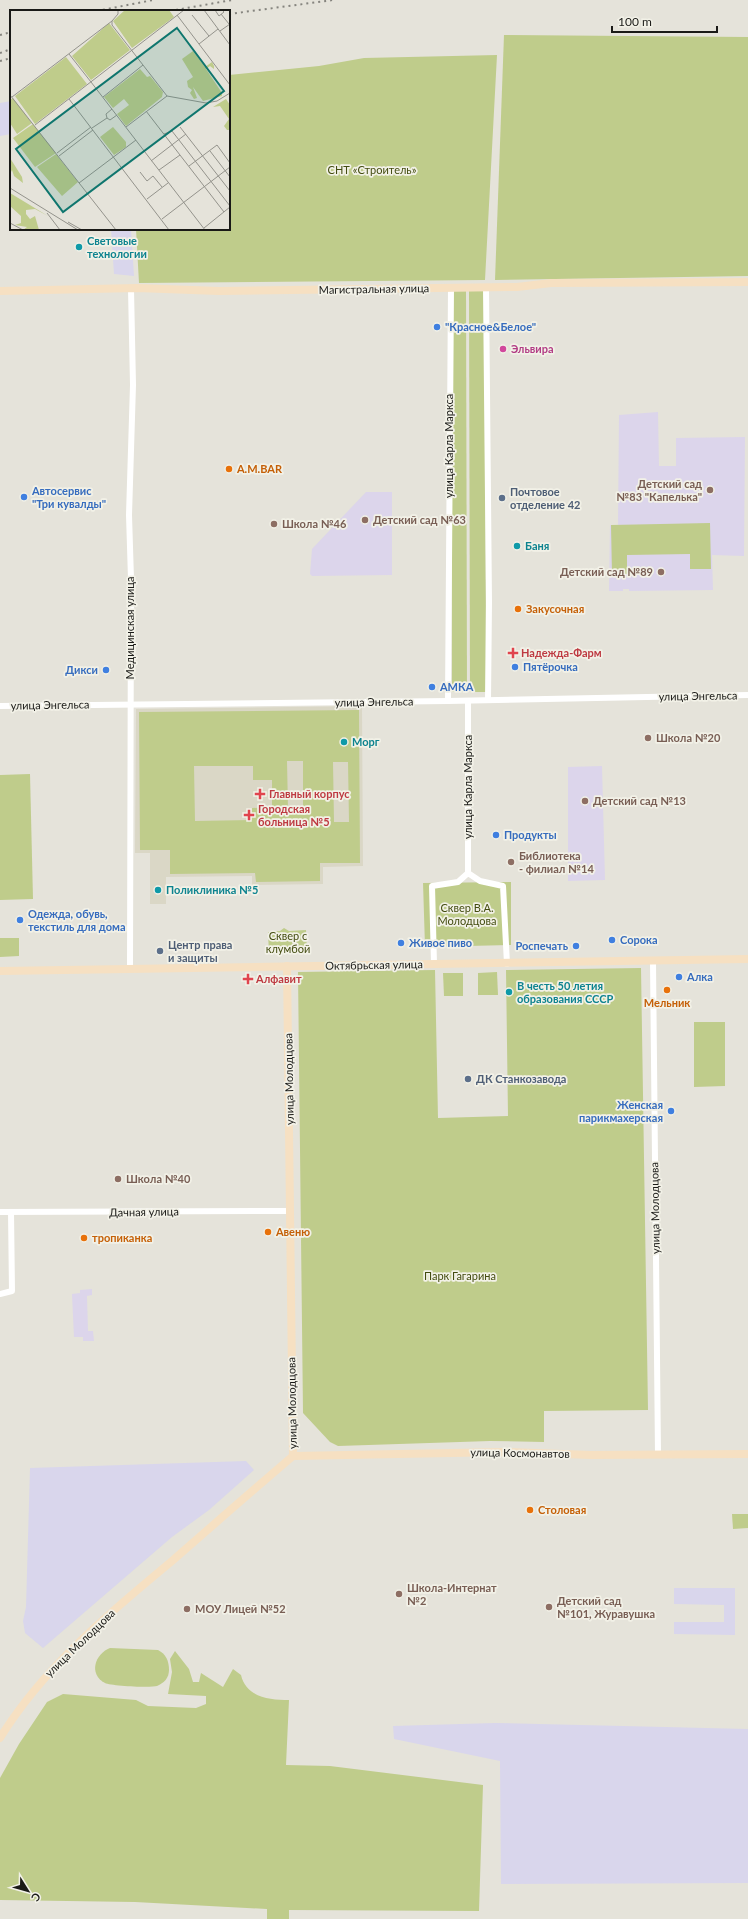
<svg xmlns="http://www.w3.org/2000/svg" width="748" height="1919" font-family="Lato,sans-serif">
  <rect width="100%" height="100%" fill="#e5e3da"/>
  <path fill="#dad7c6" d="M362 706 363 866 323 867V884L252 885V876L166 877V904H150V853H135L136 709Z"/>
  <g fill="#d9d6ec">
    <path d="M11 101V134L0 136V103Z"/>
    <path d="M111 229H131L134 276 114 274Z"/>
    <path d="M246 1461 254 1470 209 1510 172 1537 43 1648 25 1633 23 1621 26 1607 30 1468Z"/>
    <path d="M674 1588H735V1635L674 1634V1622H724V1605L674 1604Z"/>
    <path d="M495 1723 748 1729V1883L501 1884 500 1761 394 1739 393 1726Z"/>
  </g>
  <g fill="#dcd5eb">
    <path d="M658 412 659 466H676V438L745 437 744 556 712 555 713 590 629 591V589H623V591H609L610 525H618L619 415Z"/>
    <path d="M366 492H392V575L312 576 310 574 312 549Z"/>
    <path d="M602 766 605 880 568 881V767Z"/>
    <path d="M92 1289V1295L87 1296 88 1331H93L94 1341H83V1337H74L72 1294 80 1293V1290Z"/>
  </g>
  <g fill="#bfcc8b" fill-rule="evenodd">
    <path d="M504 35 748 37V276L495 280Z"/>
    <path d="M497 55 485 280 139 283 136 229H229V75L319 66 364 58Z"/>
    <path d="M451 288H466L467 692H452Z"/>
    <path d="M469 288H485L486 692H470Z"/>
    <path d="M710 523 711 569H690V554L627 555V574L612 575 611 525Z"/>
    <path d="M359 710 360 863H320V881L256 882 255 873 170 874V850H140L139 712ZM287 761H303V808H288ZM333 762H348L349 822H334ZM194 766H253V780H272V807L252 808V820L195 821Z"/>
    <path d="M30 774 33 899 0 900V775Z"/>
    <path d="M511 882V945L425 947 423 883Z"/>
    <path d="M284 928 289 931 306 930 307 952 269 954 268 932 280 931Z"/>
    <path d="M0 938H19V956L0 957Z"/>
    <path d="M641 968 648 1410 544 1411V1442L490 1441 338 1446 330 1442 303 1413 298 972 435 970 438 1118 508 1116 506 970Z"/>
    <path d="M497 972 498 995H478V973Z"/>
    <path d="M443 973H463V996H444Z"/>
    <path d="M694 1022H725V1086L694 1087Z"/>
    <path d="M732 1514H748V1528L733 1529Z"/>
    <path d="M110 1648 158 1650C166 1654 169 1661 169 1670 169 1678 164 1683 157 1686 151 1688 111 1686 105 1683 88 1674 95 1654 110 1648Z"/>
    <path d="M175 1651 189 1669 193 1682H199L201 1673 223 1687 233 1669 241 1675C246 1697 269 1700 289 1700L286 1765 330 1766 483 1785 479 1911 289 1910V1919H267V1909L135 1902 0 1900V1778L19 1744 47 1702 63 1694 136 1700 148 1706 196 1708 206 1704V1696L168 1694 172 1672 170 1659Z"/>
  </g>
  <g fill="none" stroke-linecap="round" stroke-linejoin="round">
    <g stroke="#fff" stroke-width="6">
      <path d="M486 287 489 602 488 700"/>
      <path d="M448 701 451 288"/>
      <path d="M468 701V873"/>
      <path d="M0 706 448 701 748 695"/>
      <path d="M653 962 658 1455"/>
      <path d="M434 964 432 886 458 882 468 873 480 881 503 886 507 964"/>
      <path d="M130 968 131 579 129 515 133 385 131 289"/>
      <path d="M0 1212 289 1211"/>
      <path d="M0 1294 12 1291 11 1212"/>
    </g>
    <g stroke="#f6e0c2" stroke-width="8">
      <path d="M0 291 137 288 219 291 517 287 551 283 748 282"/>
      <path d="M0 971 748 959"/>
      <path d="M293 1456 505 1452 591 1455 748 1454"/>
      <path d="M0 1738C44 1667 108 1614 172 1561 212 1526 252 1491 293 1456L287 966"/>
    </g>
    <g stroke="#85847e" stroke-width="2" stroke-dasharray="2 4" stroke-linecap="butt">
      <path d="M97 11 153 0"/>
      <path d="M170 11 232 0"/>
      <path d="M229 14 333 0"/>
      <path d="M0 35 11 32"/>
      <path d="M0 53 11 49"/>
      <path d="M0 61 11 58"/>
    </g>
  </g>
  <g fill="#0f9aa8" stroke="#f2f1e7" stroke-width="1.5">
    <circle cx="79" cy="247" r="4"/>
    <circle cx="517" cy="546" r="4"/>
    <circle cx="344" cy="742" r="4"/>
    <circle cx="158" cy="890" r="4"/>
    <circle cx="509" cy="992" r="4"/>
  </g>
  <g fill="#3f7fe0" stroke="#f2f1e7" stroke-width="1.5">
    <circle cx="437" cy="327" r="4"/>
    <circle cx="24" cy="497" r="4"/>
    <circle cx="515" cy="667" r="4"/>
    <circle cx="106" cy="670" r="4"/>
    <circle cx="432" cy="687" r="4"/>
    <circle cx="496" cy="835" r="4"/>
    <circle cx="20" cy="920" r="4"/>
    <circle cx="612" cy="940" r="4"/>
    <circle cx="401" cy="943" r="4"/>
    <circle cx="576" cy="946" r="4"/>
    <circle cx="679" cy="977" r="4"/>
    <circle cx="671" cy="1111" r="4"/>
  </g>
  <circle fill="#d1479c" stroke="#f2f1e7" stroke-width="1.5" cx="503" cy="349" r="4"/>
  <g fill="#e8710a" stroke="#f2f1e7" stroke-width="1.5">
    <circle cx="229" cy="469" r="4"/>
    <circle cx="518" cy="609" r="4"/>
    <circle cx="667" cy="990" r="4"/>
    <circle cx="268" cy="1232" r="4"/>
    <circle cx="84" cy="1238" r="4"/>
    <circle cx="530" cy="1510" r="4"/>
  </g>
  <g fill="#8d6e63" stroke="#f2f1e7" stroke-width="1.5">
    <circle cx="710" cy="490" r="4"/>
    <circle cx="365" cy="520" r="4"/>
    <circle cx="274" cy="524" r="4"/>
    <circle cx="661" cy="572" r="4"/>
    <circle cx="648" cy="738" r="4"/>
    <circle cx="585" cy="801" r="4"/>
    <circle cx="511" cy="862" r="4"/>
    <circle cx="118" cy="1179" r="4"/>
    <circle cx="399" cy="1594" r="4"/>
    <circle cx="549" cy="1607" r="4"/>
    <circle cx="187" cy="1609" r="4"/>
  </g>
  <g fill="#5c6f8a" stroke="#f2f1e7" stroke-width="1.5">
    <circle cx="502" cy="498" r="4"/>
    <circle cx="160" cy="951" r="4"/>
    <circle cx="468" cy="1079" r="4"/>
  </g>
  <g fill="#e0444e" stroke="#f2f1e7" stroke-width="1.5">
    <path d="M511 647h4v4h4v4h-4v4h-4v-4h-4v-4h4z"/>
    <path d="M258 788h4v4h4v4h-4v4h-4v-4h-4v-4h4z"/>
    <path d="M247 809h4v4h4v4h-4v4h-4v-4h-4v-4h4z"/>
    <path d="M246 973h4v4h4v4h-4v4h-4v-4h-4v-4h4z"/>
  </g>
  <g text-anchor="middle" stroke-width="3.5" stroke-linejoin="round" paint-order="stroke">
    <g font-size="11" fill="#434c10" stroke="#f2f1e7">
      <text x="372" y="174">СНТ «Строитель»</text>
      <text x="467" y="912">Сквер В.А.<tspan x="467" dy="13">Молодцова</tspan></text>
      <text x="288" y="940">Сквер с<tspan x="288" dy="13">клумбой</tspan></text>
      <text x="460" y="1280">Парк Гагарина</text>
    </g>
    <g font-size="11" font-weight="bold" fill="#0d838f" stroke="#f2f1e7" text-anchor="start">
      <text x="87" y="245">Световые<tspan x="87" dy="13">технологии</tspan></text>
      <text x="525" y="550">Баня</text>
      <text x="352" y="746">Морг</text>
      <text x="166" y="894">Поликлиника №5</text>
      <text x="517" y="990">В честь 50 летия<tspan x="517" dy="13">образования СССР</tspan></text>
    </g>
    <g font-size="11" fill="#1a1a17" stroke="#f2f1e7">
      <text transform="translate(374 289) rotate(-1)" y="4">Магистральная улица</text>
      <text transform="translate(449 446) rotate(-90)" y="4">улица Карла Маркса</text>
      <text transform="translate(130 628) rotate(-90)" y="4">Медицинская улица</text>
      <text transform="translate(698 696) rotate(-1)" y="4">улица Энгельса</text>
      <text transform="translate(374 702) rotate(-1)" y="4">улица Энгельса</text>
      <text transform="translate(50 705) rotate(-1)" y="4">улица Энгельса</text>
      <text transform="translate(468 787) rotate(-90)" y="4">улица Карла Маркса</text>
      <text transform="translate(374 965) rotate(-1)" y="4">Октябрьская улица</text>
      <text transform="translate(289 1079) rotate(-91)" y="4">улица Молодцова</text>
      <text transform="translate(655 1208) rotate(-91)" y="4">улица Молодцова</text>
      <text transform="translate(144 1212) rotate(-1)" y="4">Дачная улица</text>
      <text transform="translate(292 1403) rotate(-91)" y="4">улица Молодцова</text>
      <text transform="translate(520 1453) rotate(1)" y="4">улица Космонавтов</text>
      <text transform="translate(80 1643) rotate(-44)" y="4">улица Молодцова</text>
    </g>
    <g font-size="11" font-weight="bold" fill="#366cbe" stroke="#f2f1e7" text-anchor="start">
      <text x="445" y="331">"Красное&amp;Белое"</text>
      <text x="32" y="495">Автосервис<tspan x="32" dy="13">"Три кувалды"</tspan></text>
      <text x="523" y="671">Пятёрочка</text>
      <text x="98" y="674" text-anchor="end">Дикси</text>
      <text x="440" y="691">АМКА</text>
      <text x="504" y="839">Продукты</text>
      <text x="28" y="918">Одежда, обувь,<tspan x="28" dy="13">текстиль для дома</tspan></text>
      <text x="620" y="944">Сорока</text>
      <text x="409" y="947">Живое пиво</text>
      <text x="568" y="950" text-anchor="end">Роспечать</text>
      <text x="687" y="981">Алка</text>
      <text x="663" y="1109" text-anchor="end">Женская<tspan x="663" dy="13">парикмахерская</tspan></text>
    </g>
    <g font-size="11" font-weight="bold" fill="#b23c85" stroke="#f2f1e7" text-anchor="start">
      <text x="511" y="353">Эльвира</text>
    </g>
    <g font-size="11" font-weight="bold" fill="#c56008" stroke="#f2f1e7" text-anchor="start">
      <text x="237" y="473">А.М.BAR</text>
      <text x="526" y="613">Закусочная</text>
      <text x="667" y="1007" text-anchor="middle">Мельник</text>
      <text x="276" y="1236">Авеню</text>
      <text x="92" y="1242">тропиканка</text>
      <text x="538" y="1514">Столовая</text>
    </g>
    <g font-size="11" font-weight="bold" fill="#785e54" stroke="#f2f1e7" text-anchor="start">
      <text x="702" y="488" text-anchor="end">Детский сад<tspan x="702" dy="13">№83 "Капелька"</tspan></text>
      <text x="373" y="524">Детский сад №63</text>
      <text x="282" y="528">Школа №46</text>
      <text x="653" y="576" text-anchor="end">Детский сад №89</text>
      <text x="656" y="742">Школа №20</text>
      <text x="593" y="805">Детский сад №13</text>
      <text x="519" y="860">Библиотека<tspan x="519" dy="13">- филиал №14</tspan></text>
      <text x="126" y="1183">Школа №40</text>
      <text x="407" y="1592">Школа-Интернат<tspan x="407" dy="13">№2</tspan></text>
      <text x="557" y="1605">Детский сад<tspan x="557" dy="13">№101, Журавушка</tspan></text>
      <text x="195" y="1613">МОУ Лицей №52</text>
    </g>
    <g font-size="11" font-weight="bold" fill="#4e5e75" stroke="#f2f1e7" text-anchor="start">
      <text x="510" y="496">Почтовое<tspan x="510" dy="13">отделение 42</tspan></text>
      <text x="168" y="949">Центр права<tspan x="168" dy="13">и защиты</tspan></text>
      <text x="476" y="1083">ДК Станкозавода</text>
    </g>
    <g font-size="11" font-weight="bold" fill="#be3a42" stroke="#f2f1e7" text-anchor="start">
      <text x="521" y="657">Надежда-Фарм</text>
      <text x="269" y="798">Главный корпус</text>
      <text x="258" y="813">Городская<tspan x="258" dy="13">больница №5</tspan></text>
      <text x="256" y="983">Алфавит</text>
    </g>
  </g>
  <g transform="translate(10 10)">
    <rect width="220" height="220" fill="#e5e3da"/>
    <path d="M115 0H159L164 7 122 38 103 11ZM99 13 120 40 81 70 62 46ZM183 41 195 57 202 52 204 56V59L200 56 196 59 212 83V86L193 91 183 77 187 88 184 89 180 83 182 80 178 77 177 71 183 67 172 49ZM56 47 77 74 25 114 5 86ZM130 59 137 67 140 66 153 82 152 87 116 116 107 104 119 95 114 89 103 98 94 87ZM3 88 22 113 7 124 0 113V90ZM216 89 220 95V120H217L214 116 219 109 210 96 203 97ZM23 114 46 143 25 157 3 128ZM103 117 116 132V137L104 145 90 127ZM46 144 68 172 52 186 27 157ZM0 148 12 167 13 173 4 166 2 160 0 164ZM0 183 38 206 25 199 16 200V204L20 209 25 206 29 220H13L17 217 5 215 11 213V206L0 196Z" fill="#bfcc8b"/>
    <path fill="none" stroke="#94938c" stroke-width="1" d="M108 0V4L102 11V15L157 86M194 0 220 35M205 0 209 6 214 2 212 0M211 4 219 14M167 5 220 75M182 5 199 26M210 21 220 14M189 34 208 19M59 44 81 72M81 72 195 220M0 85 106 220M2 87 102 11M93 87 133 55M59 89 159 220M102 99 96 104 97 108 100 110 107 105M136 101 214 202M25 115 174 0M116 117 157 86 196 93 207 91 220 83M170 117 220 181M82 118 97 108M154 124 162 121 220 196M200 141 220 167M47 143 81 117M49 146 83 120M141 151 176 124M179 156 207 135 220 153M149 160 170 145M130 162 137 171 143 166 152 177M69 173 126 130M0 178 68 220M137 189 158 173M37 203 50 220M152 209 220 157M58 212 72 220M0 213 13 220M194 218 220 197"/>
    <path fill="#0f766e" fill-opacity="0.15" stroke="#0f766e" stroke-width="2" d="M167 18 214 81 53 202 6 139Z"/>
    <rect width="220" height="220" fill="none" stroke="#1a1a17" stroke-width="2"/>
  </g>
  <g transform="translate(28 1891) rotate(127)" stroke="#f2f1e7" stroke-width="3" paint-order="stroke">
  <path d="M0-3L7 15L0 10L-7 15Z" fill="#1a1a17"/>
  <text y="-6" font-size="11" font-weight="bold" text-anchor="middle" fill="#1a1a17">С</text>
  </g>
  <path d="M612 26v6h105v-6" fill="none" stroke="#1a1a17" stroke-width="2"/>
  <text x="618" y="26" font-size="12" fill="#1a1a17" stroke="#f2f1e7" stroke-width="3" paint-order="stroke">100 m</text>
</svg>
